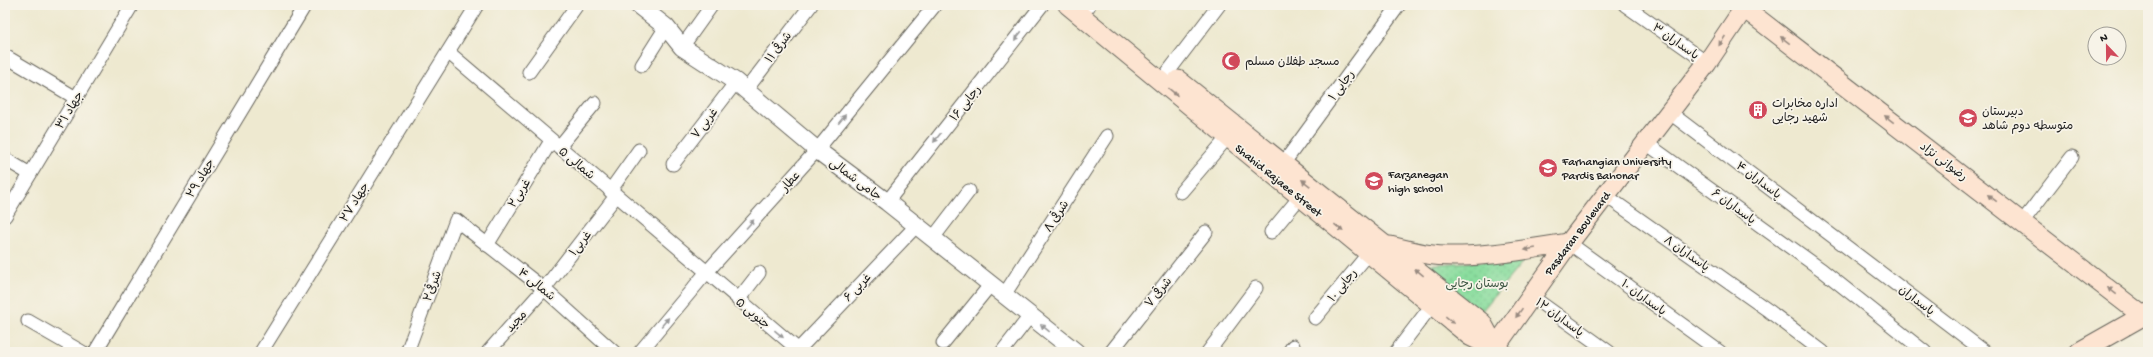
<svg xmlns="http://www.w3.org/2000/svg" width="2153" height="357" font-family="'Gochi Hand','Playpen Sans Arabic',sans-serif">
  <defs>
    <pattern id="park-dots" width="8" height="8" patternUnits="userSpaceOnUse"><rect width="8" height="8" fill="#8add9e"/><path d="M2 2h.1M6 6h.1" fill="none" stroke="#76bd88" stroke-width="1.8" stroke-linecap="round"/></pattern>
  </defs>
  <rect width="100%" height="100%" fill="#f7f3e8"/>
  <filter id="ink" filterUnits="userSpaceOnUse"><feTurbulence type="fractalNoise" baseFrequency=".025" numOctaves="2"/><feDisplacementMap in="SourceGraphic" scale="8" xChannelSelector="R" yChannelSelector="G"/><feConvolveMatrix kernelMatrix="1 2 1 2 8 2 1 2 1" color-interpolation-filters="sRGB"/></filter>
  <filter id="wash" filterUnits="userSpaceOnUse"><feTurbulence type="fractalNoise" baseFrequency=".012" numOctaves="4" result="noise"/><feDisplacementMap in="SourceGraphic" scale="16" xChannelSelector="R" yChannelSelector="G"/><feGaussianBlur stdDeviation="0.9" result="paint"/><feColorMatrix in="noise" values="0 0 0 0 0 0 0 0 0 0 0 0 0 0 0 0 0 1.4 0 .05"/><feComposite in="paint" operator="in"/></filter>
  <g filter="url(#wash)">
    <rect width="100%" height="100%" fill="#eee9d0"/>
    <path fill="url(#park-dots)" stroke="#537c5d" d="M1525 259 1480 313 1419 265Z"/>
  </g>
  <g filter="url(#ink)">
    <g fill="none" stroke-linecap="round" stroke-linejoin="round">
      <defs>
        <g id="minor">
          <path d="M1625 5 1707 63"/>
          <path d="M1088 7 1089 5"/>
          <path d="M682 47 712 5"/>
          <path d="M448 52 801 352"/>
          <path d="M5 56 76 98"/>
          <path d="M642 65 666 27"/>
          <path d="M529 72 577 5"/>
          <path d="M1168 72 1219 5"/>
          <path d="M746 90 811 5"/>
          <path d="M1669 112 1985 352"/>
          <path d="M1646 143 1822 270 1925 352"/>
          <path d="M559 147 595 103"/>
          <path d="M5 159 30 174"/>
          <path d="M673 164 736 82"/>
          <path d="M1283 164 1399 5"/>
          <path d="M610 191 639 150"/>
          <path d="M1181 192 1227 138"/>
          <path d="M1605 195 1769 311 1823 352"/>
          <path d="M887 202 1042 5"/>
          <path d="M5 216 132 5"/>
          <path d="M2023 221 2072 157"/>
          <path d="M1271 232 1300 197"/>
          <path d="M933 238 969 191"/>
          <path d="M1569 243 1720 352"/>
          <path d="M487 245 551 141"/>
          <path d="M1004 295 1107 136"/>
          <path d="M1531 296 1609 352"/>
          <path d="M738 300 759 273"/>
          <path d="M1315 318 1369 253"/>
          <path d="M28 321 82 352"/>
          <path d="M943 343 991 284"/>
          <path d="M95 352 305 5"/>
          <path d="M261 352 477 5"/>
          <path d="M407 352 456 220 544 289 614 352"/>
          <path d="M488 352 544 289 616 196"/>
          <path d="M640 352 706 273 817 150 935 5"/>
          <path d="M796 352 917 225"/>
          <path d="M1002 352 1030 316"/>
          <path d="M1111 352 1206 232"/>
          <path d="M1208 352 1256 288"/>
          <path d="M1289 352 1293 346"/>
          <path d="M1396 352 1432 305"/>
        </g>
        <path id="tertiary" d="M638 5 666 27 682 47 736 82 817 150 887 202 1076 352"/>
        <g id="secondary">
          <path d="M1068 5 1432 305 1470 336 1502 352"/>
          <path d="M1744 8 2143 316"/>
          <path d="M1178 80 1482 323 1495 347"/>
          <path d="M1390 246C1402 249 1414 252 1426 254 1466 261 1528 249 1569 243"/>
          <path d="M1492 352 1569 243 1707 63 1746 5"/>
          <path d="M2079 352 2148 313"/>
        </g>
      </defs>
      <use href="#minor" stroke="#66645b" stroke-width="15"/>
      <use href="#tertiary" stroke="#66645b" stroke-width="19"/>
      <use href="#secondary" stroke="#66645b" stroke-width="21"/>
      <use href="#minor" stroke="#fff" stroke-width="13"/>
      <use href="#tertiary" stroke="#fff" stroke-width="17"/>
      <use href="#secondary" stroke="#fde4d1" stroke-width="19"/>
    </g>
    <defs><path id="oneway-solid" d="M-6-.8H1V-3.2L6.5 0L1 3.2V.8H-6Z"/></defs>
    <g fill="#999">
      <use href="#oneway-solid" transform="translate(1018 36) rotate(128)"/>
      <use href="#oneway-solid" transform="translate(842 119) rotate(-51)"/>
      <use href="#oneway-solid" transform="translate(937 138) rotate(128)"/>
      <use href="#oneway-solid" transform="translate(750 224) rotate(-48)"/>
      <use href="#oneway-solid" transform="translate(665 322) rotate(-50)"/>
      <use href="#oneway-solid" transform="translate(1045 328) rotate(-141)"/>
      <use href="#oneway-solid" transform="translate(779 334) rotate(40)"/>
    </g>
    <g fill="#988a80">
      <use href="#oneway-solid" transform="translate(1785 40) rotate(-143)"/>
      <use href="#oneway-solid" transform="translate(1722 41) rotate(124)"/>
      <use href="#oneway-solid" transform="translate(1173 92) rotate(40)"/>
      <use href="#oneway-solid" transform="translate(1889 119) rotate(-143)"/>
      <use href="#oneway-solid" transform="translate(1306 183) rotate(-142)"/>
      <use href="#oneway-solid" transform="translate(1992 198) rotate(-143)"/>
      <use href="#oneway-solid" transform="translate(1339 228) rotate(39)"/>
      <use href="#oneway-solid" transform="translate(1530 249) rotate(170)"/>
      <use href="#oneway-solid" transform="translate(1419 272) rotate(-141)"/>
      <use href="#oneway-solid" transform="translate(2112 291) rotate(-142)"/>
      <use href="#oneway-solid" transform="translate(1519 313) rotate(125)"/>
      <use href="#oneway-solid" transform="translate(1450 320) rotate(39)"/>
    </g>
  </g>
  <defs>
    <symbol id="mosque-disc" viewBox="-11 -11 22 22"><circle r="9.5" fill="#d1495b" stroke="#f7f3e8"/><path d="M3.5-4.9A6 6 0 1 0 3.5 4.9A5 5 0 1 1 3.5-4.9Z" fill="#fff"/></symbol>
    <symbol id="building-disc" viewBox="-11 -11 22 22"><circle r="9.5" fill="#d1495b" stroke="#f7f3e8"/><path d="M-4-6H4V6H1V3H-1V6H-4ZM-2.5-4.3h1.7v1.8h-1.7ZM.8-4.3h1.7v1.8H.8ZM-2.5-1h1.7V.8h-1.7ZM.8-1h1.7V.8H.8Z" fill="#fff"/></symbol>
    <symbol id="school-disc" viewBox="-11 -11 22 22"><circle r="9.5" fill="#d1495b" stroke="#f7f3e8"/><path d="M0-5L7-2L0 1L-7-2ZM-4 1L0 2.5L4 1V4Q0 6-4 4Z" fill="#fff"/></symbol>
    <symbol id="university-disc" viewBox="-11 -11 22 22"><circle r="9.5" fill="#d1495b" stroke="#f7f3e8"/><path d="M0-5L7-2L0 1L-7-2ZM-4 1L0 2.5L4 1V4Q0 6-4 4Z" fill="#fff"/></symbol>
  </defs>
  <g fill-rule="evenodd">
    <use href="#mosque-disc" x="1220" y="50" width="22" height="22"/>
    <use href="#building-disc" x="1747" y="99" width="22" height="22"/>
    <use href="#school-disc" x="1957" y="107" width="22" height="22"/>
    <use href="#university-disc" x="1537" y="157" width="22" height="22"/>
    <use href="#school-disc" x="1363" y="170" width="22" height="22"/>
  </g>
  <g text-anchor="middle" stroke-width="3.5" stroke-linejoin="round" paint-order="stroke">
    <g font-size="12" fill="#1c1c1c" stroke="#f7f3e8">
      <text transform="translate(1676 41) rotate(35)" y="4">پاسداران ۳</text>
      <text transform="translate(778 47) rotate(-53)" y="4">شرقی ۱۱</text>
      <text transform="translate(1341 85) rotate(-54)" y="4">رجایی ۱</text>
      <text transform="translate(965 103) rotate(-52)" y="4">رجایی ۱۶</text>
      <text transform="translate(69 110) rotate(-59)" y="4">جهاد ۳۱</text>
      <text transform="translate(704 123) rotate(-52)" y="4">غربی ۷</text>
      <text transform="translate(1944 161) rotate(37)" y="4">رضوانی نژاد</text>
      <text transform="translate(577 163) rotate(40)" y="4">شمالی ۵</text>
      <text transform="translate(200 178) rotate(-59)" y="4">جهاد ۲۹</text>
      <text transform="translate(856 179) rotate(37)" y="4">جامی شمالی</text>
      <text transform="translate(1279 180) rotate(39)" y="4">Shahid Rajaee Street</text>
      <text transform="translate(1759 180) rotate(37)" y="4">پاسداران ۴</text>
      <text transform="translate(790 181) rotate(-48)" y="4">عطار</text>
      <text transform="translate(519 193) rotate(-58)" y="4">غربی۲</text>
      <text transform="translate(354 202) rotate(-58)" y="4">جهاد ۲۷</text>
      <text transform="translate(1734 206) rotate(36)" y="4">پاسداران ۶</text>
      <text transform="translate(1056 216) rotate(-57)" y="4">شرقی ۸</text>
      <text transform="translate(1577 233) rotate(-53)" y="4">Pasdaran Boulevard</text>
      <text transform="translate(580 243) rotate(-52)" y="4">غربی۱</text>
      <text transform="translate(1687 253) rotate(35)" y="4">پاسداران ۸</text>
      <text transform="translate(537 284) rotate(39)" y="4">شمالی ۴</text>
      <text transform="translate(1342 285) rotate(-51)" y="4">رجایی ۱۰</text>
      <text transform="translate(432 286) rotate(-70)" y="4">شرقی۲</text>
      <text transform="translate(857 287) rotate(-46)" y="4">غربی ۶</text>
      <text transform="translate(1158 292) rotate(-51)" y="4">شرقی ۷</text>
      <text transform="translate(1644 297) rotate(36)" y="4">پاسداران ۱۰</text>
      <text transform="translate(1917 300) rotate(37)" y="4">پاسداران</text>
      <text transform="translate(753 313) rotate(40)" y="4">جنوبی ۵</text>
      <text transform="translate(1560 317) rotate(36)" y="4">پاسداران ۱۲</text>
      <text transform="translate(516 321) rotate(-48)" y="4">مجید</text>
    </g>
    <g font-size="12" fill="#1c1c1c" stroke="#f7f3e8" text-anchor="start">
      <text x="1245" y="65">مسجد طفلان مسلم</text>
      <text x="1772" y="107">اداره مخابرات<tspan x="1772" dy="14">شهید رجایی</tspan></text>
      <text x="1982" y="115">دبیرستان<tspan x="1982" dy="14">متوسطه دوم شاهد</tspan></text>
      <text x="1562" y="165">Farhangian University<tspan x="1562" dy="14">Pardis Bahonar</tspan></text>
      <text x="1388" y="178">Farzanegan<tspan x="1388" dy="14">high school</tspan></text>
    </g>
    <g font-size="12" fill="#3d5643" stroke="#f7f3e8">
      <text x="1477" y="287">بوستان رجایی</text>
    </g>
  </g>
  <rect width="2153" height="357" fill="none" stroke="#f7f3e8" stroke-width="20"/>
  <g transform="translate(2107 46) rotate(338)"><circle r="19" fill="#f7f3e8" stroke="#9f9d96"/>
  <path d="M0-3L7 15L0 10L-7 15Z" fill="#d1495b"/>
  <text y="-6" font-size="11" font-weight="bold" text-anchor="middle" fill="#1c1c1c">N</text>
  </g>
</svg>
